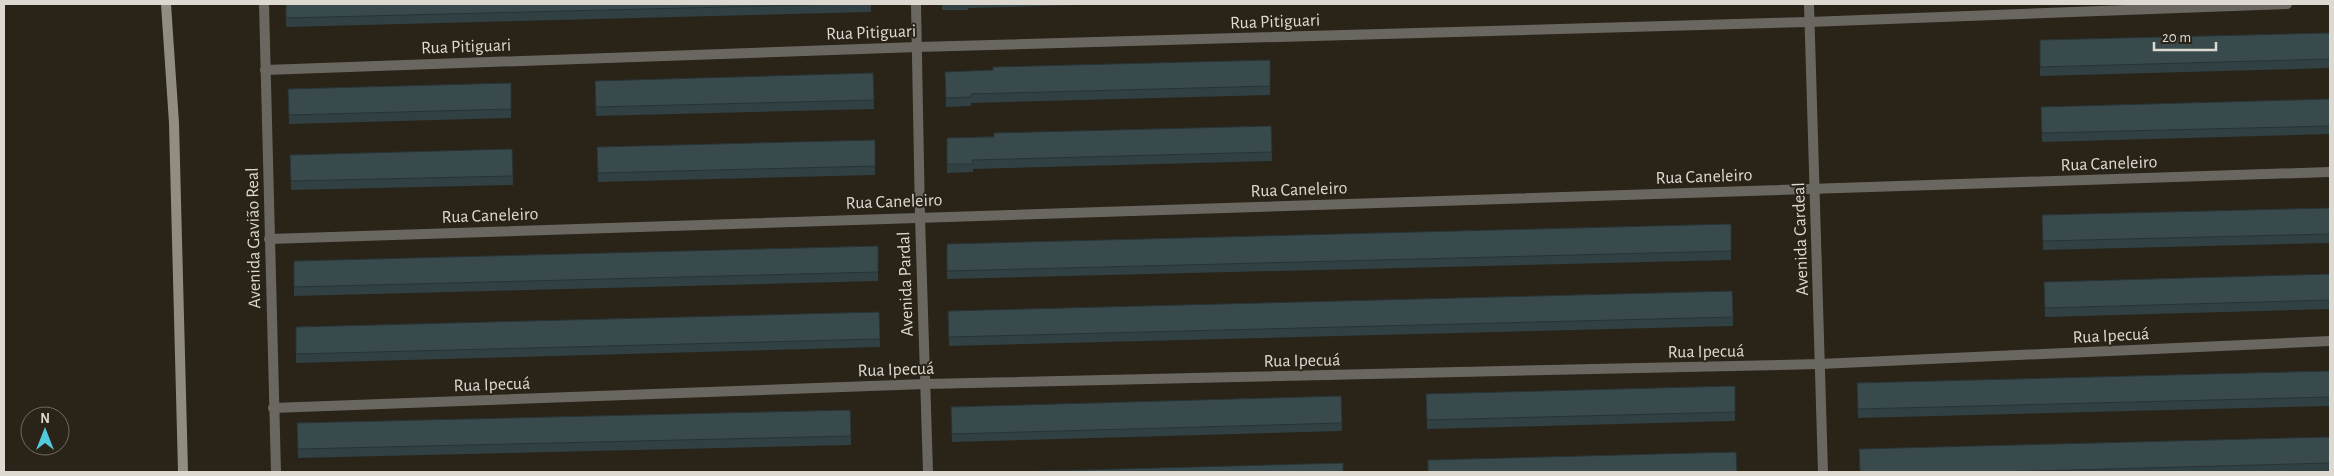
<svg xmlns="http://www.w3.org/2000/svg" width="2334" height="476" font-family="'Alegreya Sans',sans-serif">
  <rect width="100%" height="100%" fill="#292318"/>
  <g fill="none" stroke-linecap="round" stroke-linejoin="round">
    <g stroke="#6a6761" stroke-width="10">
      <path d="M264 4 276 472"/>
      <path d="M916 4 920 217 928 472"/>
      <path d="M1809 4 1823 472"/>
      <path d="M265 70 918 47 1809 22 2287 4"/>
      <path d="M269 239 2330 172"/>
      <path d="M273 408 925 384 1820 364 2330 341"/>
    </g>
    <path stroke="#928d83" stroke-width="10" d="M166 4 174 123 183 472"/>
  </g>
  <g fill="#314042">
    <path d="M286 4H871V12L286 27Z"/>
    <path d="M942 4H1115L968 8V10H942Z"/>
    <path d="M2330 33V68L2040 76V40Z"/>
    <path d="M1270 60V95L971 103V106L946 107 945 72Z"/>
    <path d="M873 73 874 109 596 116 595 81Z"/>
    <path d="M511 83V118L289 124 288 89Z"/>
    <path d="M2330 99V134L2042 142 2041 107Z"/>
    <path d="M1271 126 1272 161 973 169V172L947 173V138Z"/>
    <path d="M875 140V175L598 182 597 147Z"/>
    <path d="M290 155 513 176V185L291 190Z"/>
    <path d="M2330 208V243L2043 250 2042 215Z"/>
    <path d="M1731 224V260L947 279V244Z"/>
    <path d="M878 246V281L294 296V261Z"/>
    <path d="M2330 274V309L2045 317 2044 282Z"/>
    <path d="M948 311 1733 317V326L949 346Z"/>
    <path d="M879 312 880 347 296 363V327Z"/>
    <path d="M2330 371V406L1858 418 1857 383Z"/>
    <path d="M1735 386V421L1427 429 1426 394Z"/>
    <path d="M1341 396 1342 431 952 442 951 407Z"/>
    <path d="M850 410 851 445 298 458 297 423Z"/>
    <path d="M2330 437V472H1860Z"/>
  </g>
  <g fill="#394a4d" stroke="#283436">
    <path d="M286 4H845L286 18Z"/>
    <path d="M2330 33V59L2040 67V40Z"/>
    <path d="M1270 60V86L971 94V97L946 98 945 72 993 70V67Z"/>
    <path d="M873 73 874 100 596 107 595 81Z"/>
    <path d="M511 83V109L289 115 288 89Z"/>
    <path d="M2330 99V126L2042 133 2041 107Z"/>
    <path d="M1271 126 1272 152 972 160 973 164H947V138L994 137V133Z"/>
    <path d="M875 140V166L598 173 597 147Z"/>
    <path d="M512 149 513 176 291 181 290 155Z"/>
    <path d="M2330 208V234L2043 241 2042 215Z"/>
    <path d="M1731 224V251L947 271V244Z"/>
    <path d="M878 246V272L294 287V261Z"/>
    <path d="M2330 274V300L2045 308 2044 282Z"/>
    <path d="M1732 291 1733 317 949 337 948 311Z"/>
    <path d="M879 312 880 339 296 354V327Z"/>
    <path d="M2330 371V397L1858 409 1857 383Z"/>
    <path d="M1735 386V412L1427 420 1426 394Z"/>
    <path d="M1341 396 1342 423 952 434 951 407Z"/>
    <path d="M850 410 851 436 298 449 297 423Z"/>
    <path d="M2330 437V463L1997 472H1860L1859 449Z"/>
    <path d="M1736 452 1737 472H1428V460Z"/>
    <path d="M1343 463V472H1007Z"/>
  </g>
  <g text-anchor="middle" stroke-width="4" stroke-linejoin="round" paint-order="stroke">
    <g font-size="18" fill="#ddd9d1" stroke="#292318">
      <text transform="translate(1275 21) rotate(-2)" y="6">Rua Pitiguari</text>
      <text transform="translate(871 32) rotate(-2)" y="6">Rua Pitiguari</text>
      <text transform="translate(466 46) rotate(-2)" y="6">Rua Pitiguari</text>
      <text transform="translate(2109 163) rotate(-2)" y="6">Rua Caneleiro</text>
      <text transform="translate(1704 176) rotate(-2)" y="6">Rua Caneleiro</text>
      <text transform="translate(1299 189) rotate(-2)" y="6">Rua Caneleiro</text>
      <text transform="translate(894 201) rotate(-2)" y="6">Rua Caneleiro</text>
      <text transform="translate(490 215) rotate(-2)" y="6">Rua Caneleiro</text>
      <text transform="translate(253 238) rotate(-91)" y="6">Avenida Gavião Real</text>
      <text transform="translate(1800 239) rotate(-92)" y="6">Avenida Cardeal</text>
      <text transform="translate(905 284) rotate(-92)" y="6">Avenida Pardal</text>
      <text transform="translate(2111 335) rotate(-3)" y="6">Rua Ipecuá</text>
      <text transform="translate(1706 351) rotate(-1)" y="6">Rua Ipecuá</text>
      <text transform="translate(1302 360) rotate(-1)" y="6">Rua Ipecuá</text>
      <text transform="translate(896 369) rotate(-2)" y="6">Rua Ipecuá</text>
      <text transform="translate(492 384) rotate(-2)" y="6">Rua Ipecuá</text>
    </g>
  </g>
  <rect width="2334" height="476" fill="none" stroke="#ddd9d1" stroke-width="10"/>
  <g transform="translate(45 431)"><circle r="24" fill="#292318" stroke="#716c62"/>
  <path d="M0-4L9 19L0 12L-9 19Z" fill="#53cadc"/>
  <text y="-8" font-size="14" font-weight="bold" text-anchor="middle" fill="#ddd9d1">N</text>
  </g>
  <path d="M2154 42v8h62v-8" fill="none" stroke="#ddd9d1" stroke-width="2.5"/>
  <text x="2162" y="42" font-size="15" fill="#ddd9d1" stroke="#292318" stroke-width="4" paint-order="stroke">20 m</text>
</svg>
